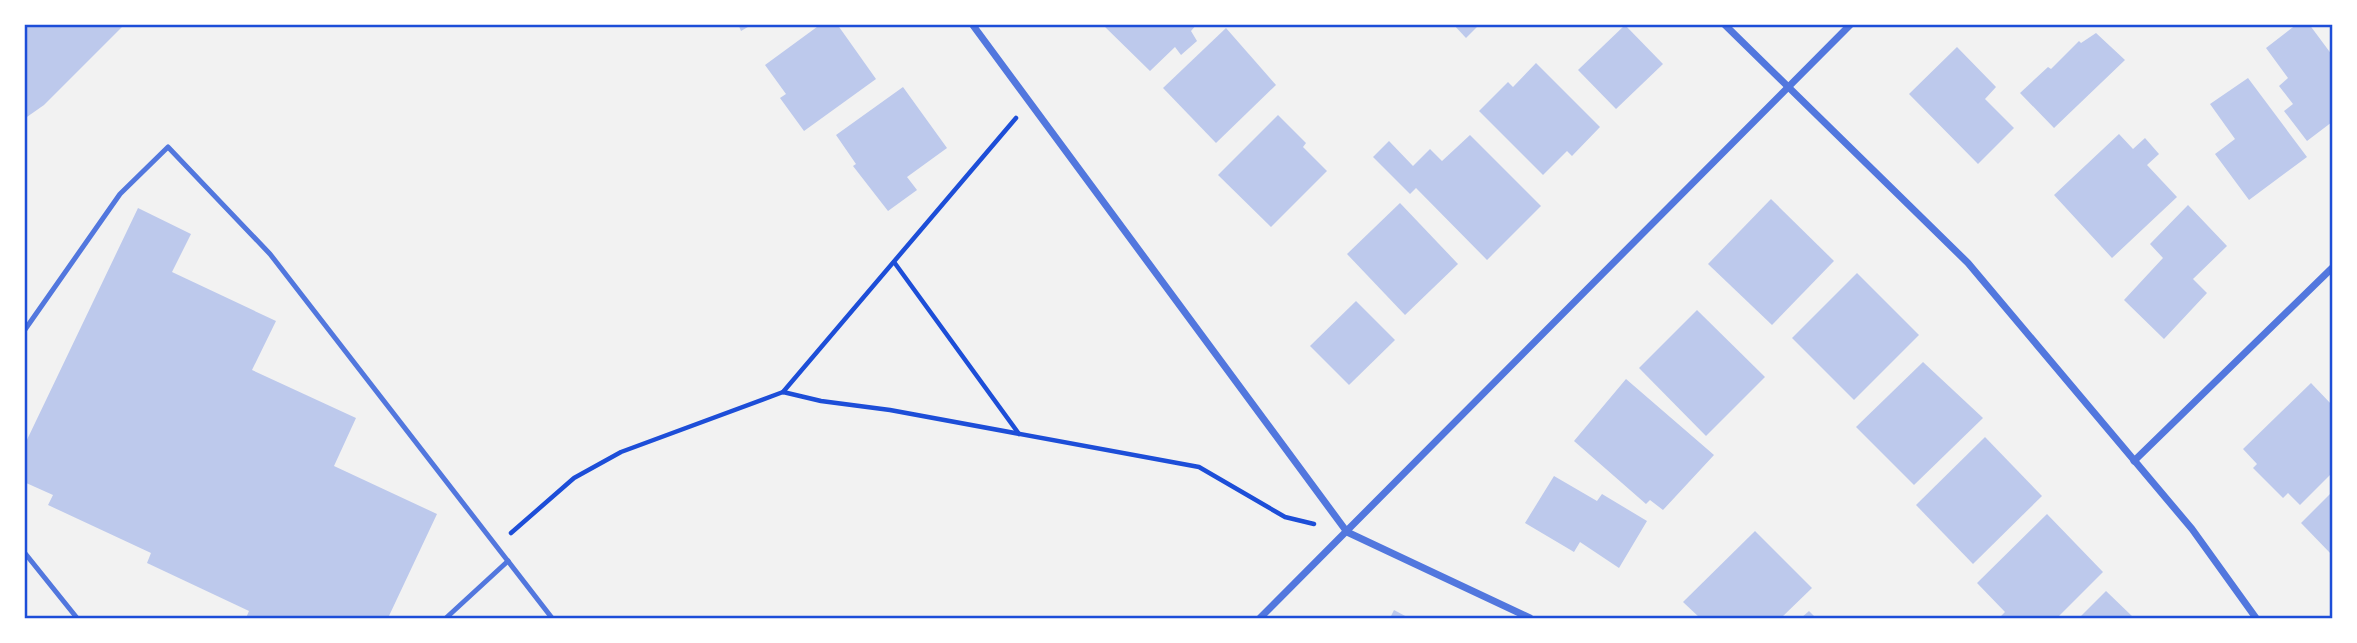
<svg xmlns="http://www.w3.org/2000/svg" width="2357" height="643" font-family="Arial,sans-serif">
  <rect width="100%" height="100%" fill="#f2f2f2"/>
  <g fill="#bdc9ec">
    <path d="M24 24H125L44 105 24 119Z"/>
    <path d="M738 24H753L741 31Z"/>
    <path d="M821 24H837L876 79 804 131 780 98 786 94 765 65Z"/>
    <path d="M1102 24H1197L1191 31 1197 41 1181 55 1175 47 1150 71Z"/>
    <path d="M1453 24H1480L1466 38Z"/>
    <path d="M2297 24H2309L2332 55V122L2307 141 2284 111 2293 104 2279 86 2288 78 2266 48Z"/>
    <path d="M1625 25 1663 64 1616 109 1578 70Z"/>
    <path d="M1226 28 1276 85 1216 143 1163 88Z"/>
    <path d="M2096 33 2125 60 2054 128 2020 93 2048 67 2051 69 2079 41 2081 43Z"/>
    <path d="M1957 47 1996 87 1985 99 2014 128 1978 164 1909 94Z"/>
    <path d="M1536 63 1600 127 1572 156 1567 151 1543 175 1479 111 1508 82 1513 87Z"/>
    <path d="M2248 78 2307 157 2249 200 2215 154 2235 139 2210 104Z"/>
    <path d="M903 87 947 148 907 177 917 190 888 211 853 166 856 164 836 135Z"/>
    <path d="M1278 115 1306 143 1303 147 1327 171 1271 227 1218 175Z"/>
    <path d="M2119 134 2133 149 2145 138 2159 154 2147 165 2177 197 2112 258 2054 195Z"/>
    <path d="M1470 135 1541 206 1487 260 1416 188 1410 194 1373 157 1389 141 1413 166 1430 149 1442 161Z"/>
    <path d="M1771 199 1834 261 1772 325 1708 264Z"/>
    <path d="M1400 203 1458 264 1405 315 1347 254Z"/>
    <path d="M2188 205 2227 246 2193 279 2207 293 2164 339 2124 300 2163 258 2150 244Z"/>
    <path d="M138 208 191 234 172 272 276 321 252 370 356 418 334 466 437 514 388 618H246L249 611 147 563 151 553 48 505 53 495 24 482V446Z"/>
    <path d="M1857 273 1919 335 1854 400 1792 338Z"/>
    <path d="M1356 301 1395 340 1349 385 1310 346Z"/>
    <path d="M1697 310 1765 377 1706 436 1639 368Z"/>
    <path d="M1923 362 1983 418 1914 485 1856 427Z"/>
    <path d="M1626 379 1714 455 1663 510 1650 500 1646 504 1574 441Z"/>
    <path d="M2311 383 2332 405V473L2300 505 2288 493 2283 498 2253 468 2257 464 2243 449Z"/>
    <path d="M1985 437 2042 496 1973 564 1916 505Z"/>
    <path d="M1554 476 1597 501 1602 494 1647 521 1619 568 1580 542 1574 552 1525 523Z"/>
    <path d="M2332 492V555L2301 523Z"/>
    <path d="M2047 514 2103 572 2057 618H1999L2005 612 1977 583Z"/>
    <path d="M1755 531 1812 588 1781 618H1700L1683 602Z"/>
    <path d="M2106 591 2134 618H2079Z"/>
    <path d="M1394 610 1409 618H1390Z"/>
    <path d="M1809 611 1816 618H1801Z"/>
  </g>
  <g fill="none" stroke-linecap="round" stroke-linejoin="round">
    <g stroke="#1d4ed8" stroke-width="4.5">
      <path d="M894 262 1019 434"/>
      <path d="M783 392 1016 118"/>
      <path d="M511 533 574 478 621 452 783 392 821 401 890 410 1199 467 1285 517 1314 524"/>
    </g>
    <g stroke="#5277de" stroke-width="5">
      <path d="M24 331 120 194 168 147 270 254 552 618"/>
      <path d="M24 552 77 618"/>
      <path d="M446 618 508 561"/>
    </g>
    <g stroke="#5277de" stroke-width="7">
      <path d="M972 24 1347 532 1530 618"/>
      <path d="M1724 24 1968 263 2192 529 2256 618"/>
      <path d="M2134 461 2332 268"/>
      <path d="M1260 618 1851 24"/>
    </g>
  </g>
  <rect width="2357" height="643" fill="none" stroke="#ffffff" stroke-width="52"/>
  <rect x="26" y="26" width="2305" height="591" fill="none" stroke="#1d4ed8" stroke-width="2.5"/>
</svg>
